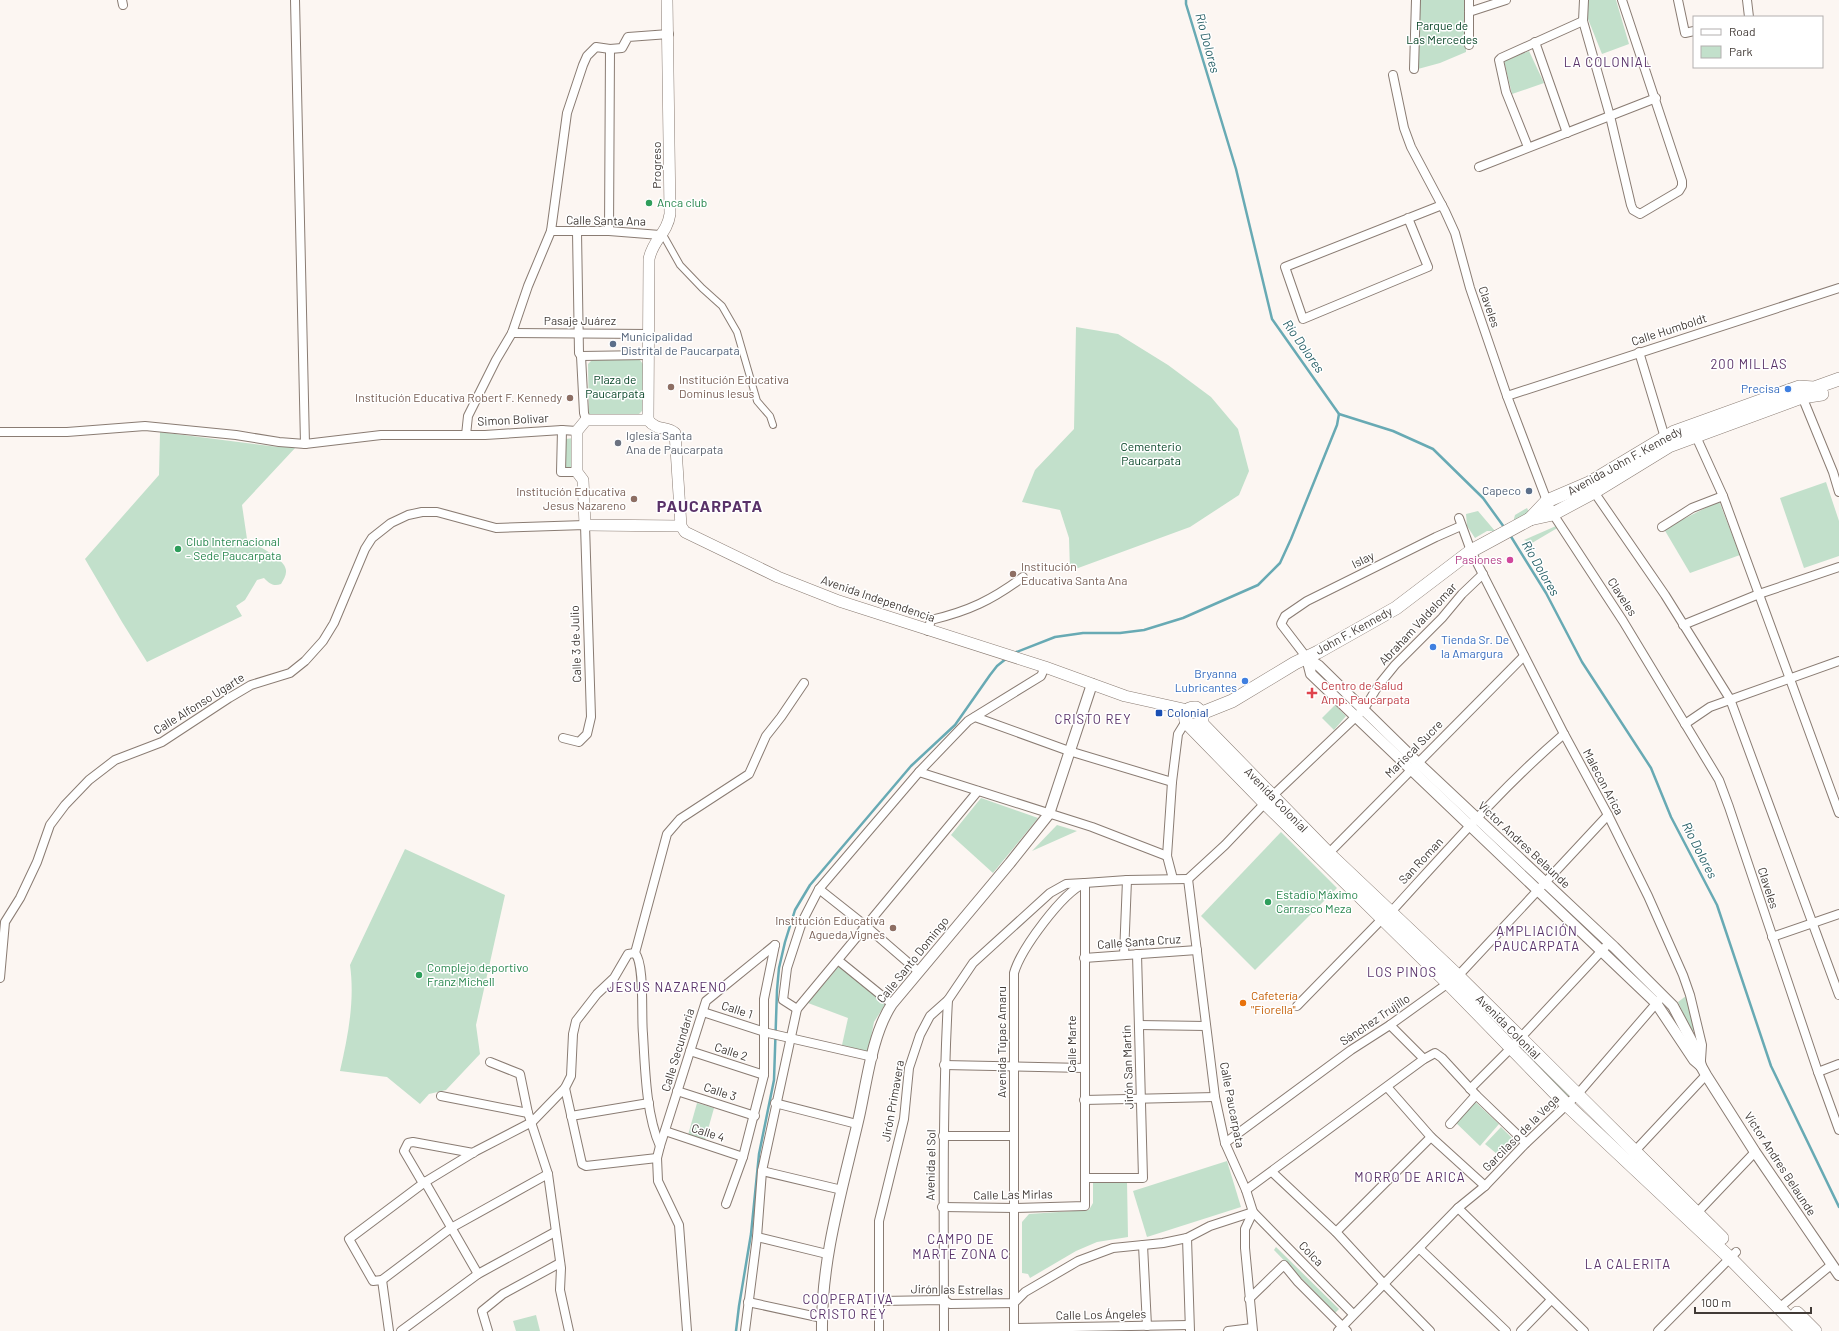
<svg xmlns="http://www.w3.org/2000/svg" width="1839" height="1331" font-family="Barlow,sans-serif">
  <rect width="100%" height="100%" fill="#fcf6f2"/>
  <g fill="#c2e0cb">
    <path d="M1420 0H1466V52L1440 63 1418 69Z"/>
    <path d="M1588 0H1616L1629 44 1602 54 1588 19Z"/>
    <path d="M1529 51 1544 83 1512 94 1504 61Z"/>
    <path d="M1076 327 1118 334 1168 365 1211 397 1238 429 1249 471 1239 495 1190 527 1070 571 1069 538 1060 510 1022 502 1035 470 1074 429Z"/>
    <path d="M639 359 643 364V410L638 415 589 416 588 364 592 360Z"/>
    <path d="M160 432 278 447H296L242 505 247 539C256 545 282 558 285 567 288 573 284 579 281 584 273 587 269 583 264 578L257 580 245 600 236 606 242 616 147 662 122 622 85 559 159 475Z"/>
    <path d="M573 438 572 467H565L566 439Z"/>
    <path d="M1826 482 1839 521V556L1804 568 1780 498Z"/>
    <path d="M1719 501 1740 555 1690 573 1664 529Z"/>
    <path d="M1527 508 1530 514 1512 526 1515 515Z"/>
    <path d="M1478 511 1495 531H1487L1475 538 1467 526 1466 514Z"/>
    <path d="M1556 526 1559 527 1532 543 1524 540Z"/>
    <path d="M1335 705 1346 716 1334 730 1322 718Z"/>
    <path d="M981 798 1038 818 993 873 951 835Z"/>
    <path d="M1057 825 1077 831 1032 851Z"/>
    <path d="M1281 832 1337 888 1255 970 1201 916Z"/>
    <path d="M405 849 505 895 476 1025 480 1054 446 1090 429 1094 420 1104 387 1077 340 1071C348 1036 355 1001 350 965Z"/>
    <path d="M1544 887 1593 933 1590 936 1542 890Z"/>
    <path d="M840 965 886 1003 874 1022 868 1052 842 1045 848 1018 808 1003Z"/>
    <path d="M1686 996 1694 1030 1692 1032 1678 1002Z"/>
    <path d="M1520 1046 1570 1095 1568 1097 1519 1048Z"/>
    <path d="M1470 1097 1499 1124 1480 1146 1452 1119Z"/>
    <path d="M697 1103 714 1108 705 1140 688 1135Z"/>
    <path d="M1501 1127 1512 1138 1497 1154 1485 1144Z"/>
    <path d="M1227 1161 1241 1207 1147 1237 1133 1191Z"/>
    <path d="M1127 1181 1128 1237 1097 1242 1076 1251 1030 1278 1028 1274 1022 1273V1222L1029 1214 1089 1210 1093 1203V1183Z"/>
    <path d="M1276 1247 1339 1309 1335 1313 1274 1250Z"/>
    <path d="M536 1315 540 1331H516L513 1321Z"/>
  </g>
  <g fill="none" stroke-linecap="round" stroke-linejoin="round">
    <g stroke="#68aab4" stroke-width="2.5">
      <path d="M1186 0V4L1236 169 1272 319 1339 414 1393 431 1433 449 1483 498 1504 527"/>
      <path d="M1510 535 1546 593 1582 662 1651 768 1671 817 1717 905 1771 1066 1839 1207"/>
      <path d="M1014 653 1055 637 1083 633H1120L1144 630 1183 618 1258 585 1280 563 1291 539 1337 425 1339 414"/>
      <path d="M736 1331 739 1306 751 1234 759 1154 774 1080 777 990 779 968 785 942 795 910 810 885 911 766 955 725 990 675 997 666 1007 658"/>
    </g>
    <defs>
      <path id="pedestrian" d="M662 233 680 265 702 288 722 306 737 332 757 401 770 416 773 425"/>
      <g id="minor">
        <path d="M122 0 123 5"/>
        <path d="M295 0 305 444"/>
        <path d="M1469 0V45"/>
        <path d="M1584 0 1583 21 1610 116 1631 205 1633 210 1640 214 1679 191 1682 186V181L1622 0"/>
        <path d="M1678 0 1685 33 1694 31"/>
        <path d="M1747 0 1749 17"/>
        <path d="M1469 12 1506 0"/>
        <path d="M1535 42 1567 133"/>
        <path d="M1414 69 1416 0"/>
        <path d="M1393 75 1404 128 1411 147 1445 211 1455 233 1470 288 1507 396 1547 501 1553 514 1623 621 1719 780 1729 807 1818 1072 1839 1130"/>
        <path d="M1528 147 1506 92 1499 60 1501 58 1583 21"/>
        <path d="M1479 167 1656 98"/>
        <path d="M1408 218 1428 267 1303 319 1285 267 1442 205"/>
        <path d="M551 231H609L660 235"/>
        <path d="M609 231 610 49"/>
        <path d="M577 232 579 353 581 356 584 413 586 420"/>
        <path d="M512 333 648 334"/>
        <path d="M1639 352 1666 441"/>
        <path d="M581 356 648 355"/>
        <path d="M1801 394 1833 472 1839 492"/>
        <path d="M1507 396 1839 288"/>
        <path d="M562 430 561 472H577"/>
        <path d="M0 432H67L145 426 236 435 279 442 305 444 381 435H485L562 430 577 431"/>
        <path d="M1694 432 1723 496 1839 813"/>
        <path d="M466 435 468 416 496 360 512 333 528 286 551 231 567 113 583 65 587 56 596 47 610 49 622 48 628 37 669 34"/>
        <path d="M1592 489 1665 595 1730 699 1839 995"/>
        <path d="M1459 518 1471 551 1564 734 1608 815 1648 896 1683 975 1690 995 1702 1045 1701 1060"/>
        <path d="M1662 527 1692 508 1723 496"/>
        <path d="M1683 625 1759 594 1839 567"/>
        <path d="M928 631 931 620C969 611 992 600 1023 577"/>
        <path d="M1307 658 1281 624 1285 616 1307 601 1436 537 1461 526"/>
        <path d="M975 717 1069 751 1172 782"/>
        <path d="M1685 724 1710 707 1839 661"/>
        <path d="M919 772 1092 827 1167 856"/>
        <path d="M1326 856 1524 656"/>
        <path d="M1173 879 1167 856 1172 782 1178 734 1186 721"/>
        <path d="M1188 879 1215 1097 1225 1143 1246 1190 1253 1212 1245 1229V1248L1253 1331"/>
        <path d="M1188 879 1225 845 1265 803 1364 709 1378 686 1395 665 1442 618 1462 594 1483 574"/>
        <path d="M819 889 867 927 919 972"/>
        <path d="M1772 937 1839 914"/>
        <path d="M635 953 667 834 680 819 749 774 766 736 781 717 804 683"/>
        <path d="M635 953C645 964 641 1016 643 1034 645 1068 646 1115 660 1146"/>
        <path d="M1124 955 1127 880"/>
        <path d="M1084 958 1197 950"/>
        <path d="M839 961 892 1004"/>
        <path d="M0 978 5 922 20 898 37 862 50 825 65 805 89 780 115 760 162 742 229 698 251 685 290 673 305 661 323 641 334 623 365 549 372 538 391 523 408 515 422 512H437L496 528 585 525 591 717 587 734 579 742 563 738"/>
        <path d="M1297 1006 1382 919 1390 913C1446 852 1501 788 1564 734"/>
        <path d="M797 1009 783 1000 787 968 802 922 819 889 919 772 968 721 1041 676 1045 667"/>
        <path d="M703 1012 768 1033 873 1057"/>
        <path d="M1139 1025 1206 1026"/>
        <path d="M1390 1025 1424 1059"/>
        <path d="M690 1051 764 1075"/>
        <path d="M490 1062 520 1074 528 1113 548 1174 561 1268 560 1290 569 1331"/>
        <path d="M944 1065 1084 1068"/>
        <path d="M1818 1072 1839 1064"/>
        <path d="M565 1088 582 1164 586 1166 657 1158"/>
        <path d="M1388 1088 1431 1137 1485 1186"/>
        <path d="M1470 1089 1511 1048 1609 943"/>
        <path d="M677 1091 755 1116"/>
        <path d="M441 1096 528 1113"/>
        <path d="M1084 1100 1215 1097"/>
        <path d="M775 1103 857 1124"/>
        <path d="M571 1116 649 1103"/>
        <path d="M1450 1124 1476 1095"/>
        <path d="M665 1131 743 1157"/>
        <path d="M943 1136H1014"/>
        <path d="M1225 1143 1351 1050 1390 1025 1458 976 1608 815"/>
        <path d="M473 1153 413 1142 408 1143 404 1151 421 1180 425 1182 478 1274"/>
        <path d="M1633 1155 1634 1152 1706 1075"/>
        <path d="M762 1171 842 1190"/>
        <path d="M1272 1172 1336 1232 1383 1283 1430 1331"/>
        <path d="M548 1174 451 1228 382 1280 373 1281 349 1239 425 1182 476 1151 532 1122 565 1088 571 1076 573 1034 576 1021 597 994 614 978 628 954 635 953"/>
        <path d="M1085 1178H1143L1137 954"/>
        <path d="M1246 1190 1424 1059 1435 1053 1442 1058 1476 1095 1526 1143"/>
        <path d="M726 1204 743 1157 764 1075V999L775 945"/>
        <path d="M942 1207 1014 1208 1085 1206V883"/>
        <path d="M1458 1208 1584 1331"/>
        <path d="M1695 1215 1755 1152"/>
        <path d="M1336 1232 1431 1137"/>
        <path d="M757 1237 827 1254"/>
        <path d="M1187 1238 1190 1331"/>
        <path d="M1143 1245 1147 1326"/>
        <path d="M1420 1249 1506 1331"/>
        <path d="M382 1280 389 1331"/>
        <path d="M1249 1299 1284 1265 1298 1282 1347 1331"/>
        <path d="M879 1301 944 1300 950 1304 1014 1303 1025 1292 1078 1261 1113 1248 1163 1243 1187 1238 1210 1226 1253 1212 1353 1314"/>
        <path d="M748 1302 822 1318"/>
        <path d="M1779 1308 1831 1265"/>
        <path d="M1014 1328 1189 1325"/>
        <path d="M401 1331 478 1274 555 1232"/>
        <path d="M488 1331 482 1311 503 1294 560 1263"/>
        <path d="M687 1331 679 1225 658 1181 657 1158 660 1146 706 1001 775 945"/>
        <path d="M745 1331 757 1237 762 1171 797 1009 978 791"/>
        <path d="M879 1331V1221L904 1119 909 1068 920 1035 930 1016 948 1000 973 963 1050 893 1066 884 1084 883"/>
        <path d="M944 1331C944 1220 942 1110 948 1000"/>
        <path d="M1014 1331V973C1021 949 1062 893 1085 883L1127 880 1188 879"/>
        <path d="M1228 1331 1252 1328"/>
        <path d="M1338 1331 1458 1208 1485 1186 1526 1143 1577 1095 1660 999"/>
        <path d="M1521 1331 1551 1300"/>
        <path d="M1658 1331 1736 1252"/>
      </g>
      <g id="tertiary">
        <path d="M1307 658 1319 666 1418 763 1614 947 1673 1006 1698 1053 1701 1066 1706 1075 1755 1152 1839 1275"/>
        <path d="M1307 658 1311 674 1656 1003 1694 1060 1701 1066"/>
        <path d="M822 1331C821 1258 843 1187 859 1117 867 1081 872 1034 892 1004L1010 863 1049 814 1092 684"/>
      </g>
      <g id="secondary">
        <path d="M648 420 649 259C653 239 667 234 670 214L667 0"/>
        <path d="M681 526 675 433C666 426 657 431 648 420H586L577 431V472L583 480 585 525 681 526 685 532 778 577 839 601 1045 667 1125 696 1188 710"/>
      </g>
      <g id="primary">
        <path d="M1530 519 1553 514 1594 492 1669 446 1802 397 1822 394"/>
        <path d="M1202 713 1232 701 1295 663 1318 652 1396 608 1471 551 1530 519 1547 501 1589 483 1674 432 1799 387 1814 388 1839 379"/>
        <path d="M1201 723 1328 853 1458 976 1722 1238"/>
        <path d="M1190 725H1198L1202 720V713L1196 708C1187 707 1183 714 1187 723L1265 803 1448 983 1567 1105 1730 1258 1802 1331"/>
        <path d="M1797 1313 1815 1331"/>
      </g>
    </defs>
    <use href="#pedestrian" stroke="#8a7c73" stroke-width="8"/>
    <use href="#minor" stroke="#8a7c73" stroke-width="10"/>
    <use href="#tertiary" stroke="#8a7c73" stroke-width="12"/>
    <use href="#secondary" stroke="#8a7c73" stroke-width="12"/>
    <use href="#primary" stroke="#8a7c73" stroke-width="14"/>
    <use href="#pedestrian" stroke="#fff" stroke-width="6"/>
    <use href="#minor" stroke="#fff" stroke-width="8"/>
    <use href="#tertiary" stroke="#fff" stroke-width="10"/>
    <use href="#secondary" stroke="#fff" stroke-width="11"/>
    <use href="#primary" stroke="#fff" stroke-width="13"/>
  </g>
  <g fill="#2e9e5b" stroke="#fff" stroke-width="1.5">
    <circle cx="649" cy="203" r="4"/>
    <circle cx="178" cy="549" r="4"/>
    <circle cx="1268" cy="902" r="4"/>
    <circle cx="419" cy="975" r="4"/>
  </g>
  <g fill="#5c6f8a" stroke="#fff" stroke-width="1.5">
    <circle cx="613" cy="344" r="4"/>
    <circle cx="1529" cy="491" r="4"/>
  </g>
  <g fill="#8d6e63" stroke="#fff" stroke-width="1.5">
    <circle cx="671" cy="387" r="4"/>
    <circle cx="570" cy="398" r="4"/>
    <circle cx="634" cy="499" r="4"/>
    <circle cx="1013" cy="574" r="4"/>
    <circle cx="893" cy="928" r="4"/>
  </g>
  <g fill="#3f7fe0" stroke="#fff" stroke-width="1.5">
    <circle cx="1788" cy="389" r="4"/>
    <circle cx="1433" cy="647" r="4"/>
    <circle cx="1245" cy="681" r="4"/>
  </g>
  <circle fill="#6b7280" stroke="#fff" stroke-width="1.5" cx="618" cy="443" r="4"/>
  <circle fill="#d1479c" stroke="#fff" stroke-width="1.5" cx="1510" cy="560" r="4"/>
  <path fill="#e0444e" stroke="#fff" stroke-width="1.5" d="M1310 687h4v4h4v4h-4v4h-4v-4h-4v-4h4z"/>
  <rect fill="#1a4fb4" stroke="#fff" stroke-width="1.5" x="1155" y="709" width="8" height="8" rx="2"/>
  <circle fill="#e8710a" stroke="#fff" stroke-width="1.5" cx="1243" cy="1003" r="4"/>
  <g text-anchor="middle" stroke-width="3" stroke-linejoin="round" paint-order="stroke">
    <g font-size="12" fill="#054325" stroke="#fff">
      <text x="1442" y="30">Parque de<tspan x="1442" dy="14">Las Mercedes</tspan></text>
      <text x="615" y="384">Plaza de<tspan x="615" dy="14">Paucarpata</tspan></text>
      <text x="1151" y="451">Cementerio<tspan x="1151" dy="14">Paucarpata</tspan></text>
    </g>
    <g font-size="12" fill="#413a36" stroke="#fff">
      <text transform="translate(657 165) rotate(-90)" y="4">Progreso</text>
      <text transform="translate(606 221) rotate(1)" y="4">Calle Santa Ana</text>
      <text transform="translate(1489 307) rotate(71)" y="4">Claveles</text>
      <text x="580" y="325">Pasaje Juárez</text>
      <text transform="translate(1669 330) rotate(-18)" y="4">Calle Humboldt</text>
      <text transform="translate(513 420) rotate(-3)" y="4">Simon Bolivar</text>
      <text transform="translate(1625 461) rotate(-29)" y="4">Avenida John F. Kennedy</text>
      <text transform="translate(1363 560) rotate(-26)" y="4">Islay</text>
      <text transform="translate(1622 597) rotate(57)" y="4">Claveles</text>
      <text transform="translate(878 599) rotate(19)" y="4">Avenida Independencia</text>
      <text transform="translate(1418 624) rotate(-47)" y="4">Abraham Valdelomar</text>
      <text transform="translate(1354 631) rotate(-29)" y="4">John F. Kennedy</text>
      <text transform="translate(576 644) rotate(-92)" y="4">Calle 3 de Julio</text>
      <text transform="translate(199 704) rotate(-32)" y="4">Calle Alfonso Ugarte</text>
      <text transform="translate(1414 749) rotate(-45)" y="4">Mariscal Sucre</text>
      <text transform="translate(1603 782) rotate(62)" y="4">Malecon Arica</text>
      <text transform="translate(1276 800) rotate(46)" y="4">Avenida Colonial</text>
      <text transform="translate(1524 845) rotate(43)" y="4">Víctor Andres Belaunde</text>
      <text transform="translate(1421 861) rotate(-47)" y="4">San Roman</text>
      <text transform="translate(1768 888) rotate(72)" y="4">Claveles</text>
      <text transform="translate(1139 942) rotate(-4)" y="4">Calle Santa Cruz</text>
      <text transform="translate(913 960) rotate(-51)" y="4">Calle Santo Domingo</text>
      <text transform="translate(737 1010) rotate(18)" y="4">Calle 1</text>
      <text transform="translate(1375 1020) rotate(-34)" y="4">Sánchez Trujillo</text>
      <text transform="translate(1508 1027) rotate(45)" y="4">Avenida Colonial</text>
      <text transform="translate(1002 1042) rotate(-90)" y="4">Avenida Túpac Amaru</text>
      <text transform="translate(1072 1044) rotate(-90)" y="4">Calle Marte</text>
      <text transform="translate(678 1050) rotate(-73)" y="4">Calle Secundaria</text>
      <text transform="translate(731 1052) rotate(18)" y="4">Calle 2</text>
      <text transform="translate(1128 1067) rotate(-92)" y="4">Jirón San Martín</text>
      <text transform="translate(720 1092) rotate(18)" y="4">Calle 3</text>
      <text transform="translate(893 1101) rotate(-80)" y="4">Jirón Primavera</text>
      <text transform="translate(1232 1105) rotate(79)" y="4">Calle Paucarpata</text>
      <text transform="translate(708 1133) rotate(18)" y="4">Calle 4</text>
      <text transform="translate(1521 1133) rotate(-45)" y="4">Garcilaso de la Vega</text>
      <text transform="translate(1780 1164) rotate(57)" y="4">Víctor Andres Belaunde</text>
      <text transform="translate(931 1165) rotate(-89)" y="4">Avenida el Sol</text>
      <text transform="translate(1013 1195) rotate(-1)" y="4">Calle Las Mirlas</text>
      <text transform="translate(1311 1254) rotate(46)" y="4">Colca</text>
      <text transform="translate(957 1290) rotate(1)" y="4">Jirón las Estrellas</text>
      <text transform="translate(1101 1315) rotate(-1)" y="4">Calle Los Ángeles</text>
    </g>
    <g font-size="12" fill="#27864d" stroke="#fff" text-anchor="start">
      <text x="657" y="207">Anca club</text>
      <text x="186" y="546">Club Internacional<tspan x="186" dy="14">- Sede Paucarpata</tspan></text>
      <text x="1276" y="899">Estadio Máximo<tspan x="1276" dy="14">Carrasco Meza</tspan></text>
      <text x="427" y="972">Complejo deportivo<tspan x="427" dy="14">Franz Michell</tspan></text>
    </g>
    <g font-size="12" fill="#4e5e75" stroke="#fff" text-anchor="start">
      <text x="621" y="341">Municipalidad<tspan x="621" dy="14">Distrital de Paucarpata</tspan></text>
      <text x="1521" y="495" text-anchor="end">Capeco</text>
    </g>
    <g font-size="12" fill="#785e54" stroke="#fff" text-anchor="end">
      <text x="679" y="384" text-anchor="start">Institución Educativa<tspan x="679" dy="14">Dominus Iesus</tspan></text>
      <text x="562" y="402">Institución Educativa Robert F. Kennedy</text>
      <text x="626" y="496">Institución Educativa<tspan x="626" dy="14">Jesus Nazareno</tspan></text>
      <text x="1021" y="571" text-anchor="start">Institución<tspan x="1021" dy="14">Educativa Santa Ana</tspan></text>
      <text x="885" y="925">Institución Educativa<tspan x="885" dy="14">Agueda Vignes</tspan></text>
    </g>
    <g font-size="12" fill="#366cbe" stroke="#fff" text-anchor="end">
      <text x="1780" y="393">Precisa</text>
      <text x="1441" y="644" text-anchor="start">Tienda Sr. De<tspan x="1441" dy="14">la Amargura</tspan></text>
      <text x="1237" y="678">Bryanna<tspan x="1237" dy="14">Lubricantes</tspan></text>
    </g>
    <g font-size="12" fill="#5b616d" stroke="#fff" text-anchor="start">
      <text x="626" y="440">Iglesia Santa<tspan x="626" dy="14">Ana de Paucarpata</tspan></text>
    </g>
    <g font-size="12" fill="#b23c85" stroke="#fff" text-anchor="end">
      <text x="1502" y="564">Pasiones</text>
    </g>
    <g font-size="12" fill="#be3a42" stroke="#fff" text-anchor="start">
      <text x="1321" y="690">Centro de Salud<tspan x="1321" dy="14">Amp. Paucarpata</tspan></text>
    </g>
    <g font-size="12" fill="#164399" stroke="#fff" text-anchor="start">
      <text x="1167" y="717">Colonial</text>
    </g>
    <g font-size="12" fill="#c56008" stroke="#fff" text-anchor="start">
      <text x="1251" y="1000">Cafetería<tspan x="1251" dy="14">"Fiorella"</tspan></text>
    </g>
    <g font-size="13" font-style="italic" fill="#286067" stroke="#fff">
      <text transform="translate(1208 43) rotate(75)" y="5">Río Dolores</text>
      <text transform="translate(1304 346) rotate(55)" y="5">Río Dolores</text>
      <text transform="translate(1541 568) rotate(60)" y="5">Río Dolores</text>
      <text transform="translate(1700 850) rotate(63)" y="5">Río Dolores</text>
    </g>
    <g font-size="13" letter-spacing="1" fill="#593269" stroke="#fff">
      <text x="1608" y="67">LA COLONIAL</text>
      <text x="1749" y="369">200 MILLAS</text>
      <text x="1093" y="724">CRISTO REY</text>
      <text x="1537" y="936">AMPLIACIÓN<tspan x="1537" dy="15">PAUCARPATA</tspan></text>
      <text x="1402" y="977">LOS PINOS</text>
      <text x="667" y="992">JESUS NAZARENO</text>
      <text x="1410" y="1182">MORRO DE ARICA</text>
      <text x="961" y="1244">CAMPO DE<tspan x="961" dy="15">MARTE ZONA C</tspan></text>
      <text x="1628" y="1269">LA CALERITA</text>
      <text x="848" y="1304">COOPERATIVA<tspan x="848" dy="15">CRISTO REY</tspan></text>
    </g>
    <g font-size="16" font-weight="bold" letter-spacing="1" fill="#593269" stroke="#fff">
      <text x="710" y="512">PAUCARPATA</text>
    </g>
  </g>
  <rect x="1693" y="16" width="130" height="52" fill="#ffffff" stroke="#b3b0af"/>
  <rect x="1701" y="29" width="20" height="6" fill="#ffffff" stroke="#b3b0af"/>
  <text x="1729" y="36" font-size="12" fill="#413a36">Road</text>
  <rect x="1701" y="46" width="20" height="12" fill="#c2e0cb" stroke="#b3b0af"/>
  <text x="1729" y="56" font-size="12" fill="#413a36">Park</text>
  <path d="M1695 1307v6h116v-6" fill="none" stroke="#413a36" stroke-width="2"/>
  <text x="1701" y="1307" font-size="12" fill="#413a36" stroke="#ffffff" stroke-width="3" paint-order="stroke">100 m</text>
</svg>
